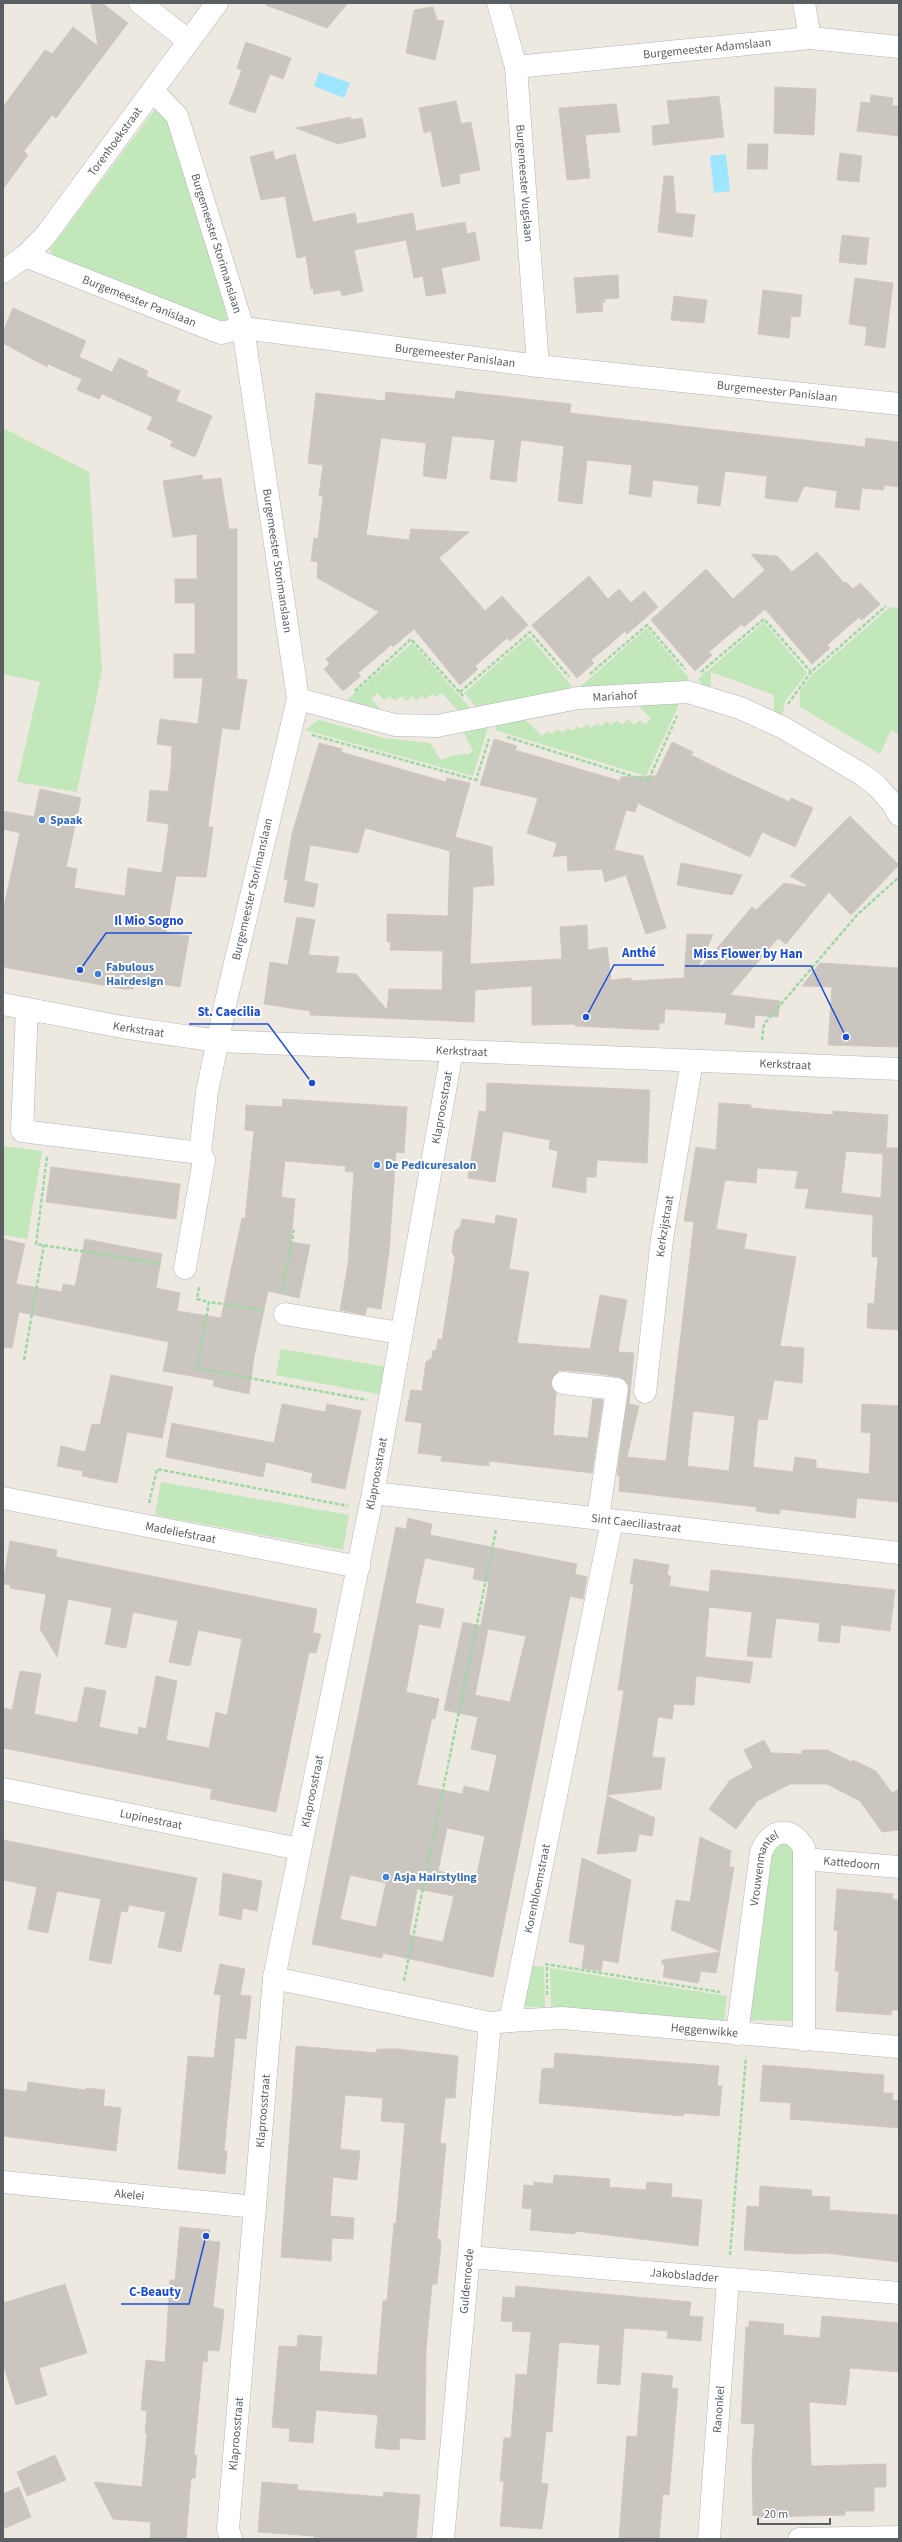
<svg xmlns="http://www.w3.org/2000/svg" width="902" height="2542" font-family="'Source Sans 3',sans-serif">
  <rect width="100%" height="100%" fill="#ede8e0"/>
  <g fill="#c2e7ba">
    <path d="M159 104 170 124 221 284 228 325 53 256 50 249Z"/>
    <path d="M3 428 89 472 102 670 77 792 17 782 40 682 3 674Z"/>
    <path d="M890 607 899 608V734L891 730 880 754 800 707V690L812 675Z"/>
    <path d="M764 622 807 673 785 701 782 718 774 714V695L711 672V689L705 688 698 679Z"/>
    <path d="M647 628 689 678 682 685 583 689 580 687Z"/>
    <path d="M529 636 572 686 564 692 478 709 464 693Z"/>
    <path d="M412 643 472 710 460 713 442 693 436 697 432 694 426 699 422 696 416 700 413 696 406 701 402 696 395 701 390 696 384 700 377 693 371 699 384 713 348 704 349 698Z"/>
    <path d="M680 702 646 776 495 730 497 723 522 717 542 736 548 731 552 734 558 729 562 733 567 728 572 731 577 726 581 729 587 724 591 728 597 723 601 726 606 721 611 725 617 720 622 725 628 719 634 725 640 720 645 725 651 719 636 703Z"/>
    <path d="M319 720 384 738 430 743 441 760 456 754 458 756 465 753 467 755 473 751 462 729 489 724 473 776 305 730Z"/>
    <path d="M3 1146 42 1151 27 1239 3 1235Z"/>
    <path d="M281 1349 387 1367 383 1395 276 1375Z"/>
    <path d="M161 1482 349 1515 343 1550 155 1515Z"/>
    <path d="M783 1841 792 1845 795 1854 793 2021 750 2020 769 1854Z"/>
    <path d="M531 1965 544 1967 545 2008 524 2006Z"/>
    <path d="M550 1968 727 1996 724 2022 551 2008Z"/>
  </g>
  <g fill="#9ee5ff">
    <path d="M319 72 350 83 344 98 314 86Z"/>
    <path d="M726 154 730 191 714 193 710 156Z"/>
  </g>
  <g fill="#cac5bf" stroke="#d2c8be" fill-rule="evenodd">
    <path d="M91 3H102L128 23 56 118 52 115 24 151 28 155 3 189V107L45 50 52 54 73 27 98 46Z"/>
    <path d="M267 3H348L327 28 266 5Z"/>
    <path d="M433 7 437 20 444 21 435 60 406 53 414 10Z"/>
    <path d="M246 42 291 58 283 79 270 74 255 113 229 104 242 70 237 68Z"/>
    <path d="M775 87 816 89 814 135 774 133Z"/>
    <path d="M871 95 893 98 892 106H899V136L857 131 861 102 870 103Z"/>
    <path d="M719 96 724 137 653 145 652 126 670 124 667 101Z"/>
    <path d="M456 101 461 124 471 122 480 170 459 174 460 183 442 187 431 131 424 133 419 108Z"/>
    <path d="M616 104 620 132 585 135 590 178 567 180 559 108Z"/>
    <path d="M351 117 350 120 362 118 366 137 338 144 296 128Z"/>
    <path d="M748 144H768L767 169H747Z"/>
    <path d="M273 151 275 160 295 154 313 222 355 213 357 224 413 213 416 231 465 222 467 234 475 232 480 260 441 268 446 293 426 296 423 276 414 278 406 240 354 250 363 291 342 296 340 290 314 294 313 288 311 289 306 256 297 258 285 196 261 200 250 157Z"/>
    <path d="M840 153 862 156 859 182 837 180Z"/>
    <path d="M664 176H673L676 213 695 215 692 237 658 232Z"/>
    <path d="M842 235 869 238 866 265 839 262Z"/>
    <path d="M618 275 619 298 604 299 605 302H602L603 311 577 313 574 278Z"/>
    <path d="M855 278 893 283 885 348 865 345 867 327 849 324Z"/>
    <path d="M763 290 802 295 800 317 791 316 789 338 758 334Z"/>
    <path d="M674 296 707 300 704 323 671 320Z"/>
    <path d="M13 308 86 341 79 357 112 372 119 358 148 371 146 376 180 391 176 401 212 416 195 457 170 446 173 441 147 429 153 417 102 394 99 399 77 390 82 379 48 364 47 367 3 343V332Z"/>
    <path d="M456 391 571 404 570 413 865 447 866 438 899 442V487L884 485V490L862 488 859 510 835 507 837 491 804 486 797 502 765 498 767 476 725 471 720 506 697 503 699 486 653 480 651 497 629 494 632 465 587 460 582 504 558 501 564 446 521 440 516 482 490 479 495 440 452 436 446 479 423 476 426 443 381 438 366 535 409 540 411 529 469 532 439 558 485 611 502 596 528 625 510 641 507 638 475 666 478 669 460 685 414 629 393 647 391 645 358 673 361 676 343 691 324 669 330 664 326 659 379 612 317 578 318 562 311 561 314 538 318 539 323 496 319 495 323 465 308 463 316 393 385 401 386 392 455 399Z"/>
    <path d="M202 475 203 480 221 478 229 529H237V679L247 680 239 730 222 728 208 827H213L206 877 176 876 166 933 189 936 180 987 135 979 133 989H124L3 967V911L20 833 3 829V811L34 817 40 789 81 798 66 867 77 869 74 888 125 896 128 868 162 873 169 824 147 821 150 790 168 792 171 769 172 746 157 744 160 719 198 724 203 678H174V654H195V603H175V579H197V534L173 537 163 481Z"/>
    <path d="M817 552 844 583 846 582 853 589 860 583 880 604 862 620 859 617 827 645 830 648 812 664 765 609 744 627 742 624 725 638 709 652 712 655 695 671 651 620 706 569 733 599 765 570 751 554 777 556 792 572Z"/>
    <path d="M589 576 608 599 619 589 631 603 644 591 658 607 627 634 625 631 608 646 591 660 594 663 577 678 532 625Z"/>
    <path d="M494 739 517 746 515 750 620 781 621 777 656 776 672 742 693 752 691 755 731 775 790 802 791 798 813 808 795 847 762 832 750 857 638 803 635 812 626 810 614 850 643 856 666 928 646 934 626 875 605 882 602 869 568 871 567 855 553 857 557 843 527 833 538 798 480 785Z"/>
    <path d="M319 743 342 749 341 752 446 782 447 778 470 783 455 837 492 847 494 885 473 887 470 964 562 959 560 927 587 925 588 950 607 947 611 980 631 978V981L684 978 687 934 713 935 699 965 701 967 752 907 756 910 784 883 806 887 807 885 790 876 850 816 899 865 851 915 829 892 786 944 778 938 730 995 780 1001 778 1017 755 1015 754 1028 725 1024 727 1013 665 1009 664 1023H659V1030L575 1026V1024L532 1025V986L475 990 474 1022 310 1015V1011L264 1004 270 962 288 965 297 917 315 920 308 955 339 957 336 973 356 974 387 1010 389 989 442 990 443 951 390 950 391 942H387V914L448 916 450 851 365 828 358 853 310 845 304 881 318 884 314 907 284 902 288 880 284 879 292 834Z"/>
    <path d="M681 863 692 865 742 875 732 895 677 885Z"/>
    <path d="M820 963 899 968V1047L828 1045 832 987 802 986Z"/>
    <path d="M487 1083 650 1090 647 1163 597 1160 596 1177H586V1193L552 1187 558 1151 549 1149 550 1140 503 1131 495 1182 468 1178 479 1111 486 1112Z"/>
    <path d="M283 1099 407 1107 404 1153 396 1152 389 1252 381 1309 367 1307 365 1315 340 1310 348 1264 354 1172 345 1171 346 1166 285 1161 281 1197 295 1199 291 1242 310 1245 299 1298 268 1291 254 1357 249 1394 213 1386 214 1380 163 1371 169 1342 19 1312 12 1348 3 1347V1239L25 1244 16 1284 62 1292 63 1284 75 1286 85 1239 162 1254 156 1288 180 1293 177 1311 221 1318 242 1218 245 1219 254 1131 245 1130 246 1105 282 1107Z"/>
    <path d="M719 1103 751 1105V1108L833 1115V1111L888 1115 886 1148H899V1330L867 1328 868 1303 874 1304 878 1257H872L873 1215 805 1208 809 1189 795 1188 798 1171 757 1168 756 1183 725 1180 716 1229 747 1234 744 1249 796 1257 780 1346 804 1348 802 1383 774 1380 767 1420 758 1419 753 1467 793 1472 795 1457 816 1460V1468L869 1474 871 1433 861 1432 862 1404 899 1406V1502L857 1498 855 1518 780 1509V1514L768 1513 756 1511 757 1507 619 1491 620 1476 617 1475 629 1385 619 1377 595 1373 559 1370 551 1382 552 1388 556 1393 553 1435 588 1438 593 1399 603 1400 592 1473 489 1461V1466L441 1461 442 1456 418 1453 422 1423 405 1421 411 1390 422 1391 426 1362 432 1358 433 1350 436 1351 438 1339 442 1340 455 1258 452 1251 455 1231 460 1227 462 1219 495 1224 496 1215 517 1219 509 1269 529 1272 517 1343 590 1349 600 1295 627 1300 618 1352 634 1353 629 1404 639 1406 627 1457 666 1461 694 1222 684 1221 696 1147 716 1150ZM846 1151 883 1154 881 1198 841 1193ZM693 1411 735 1416 729 1471 687 1466Z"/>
    <path d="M51 1167 180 1184 176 1219 46 1202Z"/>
    <path d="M111 1375 173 1387 162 1438 127 1432 117 1483 82 1476 83 1471 57 1466 61 1446 85 1452 92 1424 100 1425Z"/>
    <path d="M282 1404 325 1412 327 1404 361 1411 345 1489 311 1482 313 1473 266 1462 263 1477 166 1457 172 1423 274 1443Z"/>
    <path d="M408 1518 432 1524 430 1535 577 1564 575 1574 587 1577 583 1599 570 1596 493 1977 383 1953 382 1958 312 1944 396 1527 406 1529ZM425 1558 475 1568 473 1579 489 1582 481 1626 463 1622 444 1710 478 1717 471 1749 497 1755 489 1792 464 1786 462 1794 417 1785 432 1718 435 1719 439 1699 406 1692 419 1624 440 1628 444 1609 415 1603ZM488 1629 526 1636 510 1702 475 1695ZM447 1828 485 1836 476 1879 438 1871ZM350 1875 386 1883 376 1927 340 1919ZM417 1889 454 1896 443 1942 409 1935Z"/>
    <path d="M10 1541 57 1550 56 1557 317 1609 313 1633 321 1634 316 1653 309 1652 276 1812 210 1799 212 1789 3 1748V1708L12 1710 20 1671 41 1674 34 1714 77 1723 85 1687 106 1691 99 1727 138 1735 139 1727 146 1729 156 1676 177 1681 166 1740 209 1748 216 1712 227 1715 242 1639 198 1630 190 1666 169 1662 178 1621 133 1612 126 1648 115 1646 105 1644 112 1608 68 1599 57 1657 40 1629 46 1594 10 1588 11 1585 3 1584Z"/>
    <path d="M634 1559 669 1565 667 1575 671 1576 669 1586 709 1592 711 1570 895 1590 890 1631 841 1625 839 1643 818 1641 820 1623 776 1618 771 1658 747 1656 752 1612 709 1607 705 1657 753 1662 750 1683 696 1676 694 1705 674 1704 672 1719 658 1717 652 1757 665 1758 661 1789 607 1795 624 1690H618L634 1584H630Z"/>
    <path d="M764 1740 771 1753 802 1754V1750H827L852 1762 853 1760 876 1771 892 1793 899 1789V1830L882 1832 860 1801 827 1784H790L757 1801 736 1829 709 1809 730 1780 753 1768 744 1750Z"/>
    <path d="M607 1796 655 1818 652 1836 639 1834 636 1851 597 1854Z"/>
    <path d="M700 1837 731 1851 729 1867H734L720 1951 671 1930 676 1900 690 1902Z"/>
    <path d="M3 1840 197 1878 181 1952 158 1947 166 1912 129 1905 127 1912 121 1911 111 1964 89 1960 101 1899 57 1891 48 1933 28 1929 37 1887 3 1880Z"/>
    <path d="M582 1858 631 1880 618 1963 603 1960 601 1971 582 1968 585 1945 569 1942Z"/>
    <path d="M223 1873 262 1881 257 1911 243 1908 241 1920 219 1915Z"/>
    <path d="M837 1889 893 1894 892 1899 899 1900V2010H892L891 2015 836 2011 839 1971H835L838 1931 834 1930Z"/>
    <path d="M720 1952 716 1973 701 1971 698 1983 663 1977 665 1965 662 1964V1960Z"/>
    <path d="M220 1964 245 1969 240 1995 251 1996 246 2039 235 2038 224 2151H227L225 2174 178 2169 188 2056 214 2058 221 1995 214 1994Z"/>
    <path d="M296 2046 376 2053 377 2049H398L458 2056 455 2098H445L440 2143 446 2144 437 2239H440L441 2246 437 2284H432L426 2350 425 2440 400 2438 399 2450 375 2448 378 2415 316 2410 313 2443 289 2441 290 2429 272 2427 279 2346 297 2347 298 2335 322 2337 319 2371 377 2375 383 2301H387L394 2223 396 2224 405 2123 381 2121 383 2098 345 2095 340 2149 360 2151 357 2180 333 2177 330 2216 354 2218 353 2239 332 2238 331 2261 281 2257Z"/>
    <path d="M555 2053 719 2066 717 2086H722L719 2116 684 2113 683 2116 539 2103 542 2069 554 2068Z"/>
    <path d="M763 2065 884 2075 883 2093H893L892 2100 899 2101V2128L790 2119 791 2103 760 2101Z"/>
    <path d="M28 2082 85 2090 86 2088 105 2090 103 2106 121 2108 116 2151 3 2136V2089L27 2092Z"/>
    <path d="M554 2175 610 2179 609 2187 646 2190 647 2182 672 2184 671 2197 702 2200 698 2246 575 2231V2234L530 2230 532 2209 522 2208 524 2185 534 2186V2182L553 2184Z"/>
    <path d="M760 2186 812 2190 811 2196 830 2197 829 2210 899 2215V2262L826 2253 797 2254 744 2250 747 2206 759 2207Z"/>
    <path d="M180 2227 210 2230 209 2241 220 2242 213 2307 224 2310 222 2331 219 2351 208 2350 207 2362 203 2361 194 2455H197L195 2478H191L186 2539H150L151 2522 113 2519 94 2482 142 2487 147 2433H145L147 2411 141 2410 146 2360 165 2362 170 2280H175Z"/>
    <path d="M65 2284 87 2353 39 2368 47 2395 16 2405 3 2364V2303Z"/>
    <path d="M516 2286 691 2302 689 2316 703 2317 701 2341 667 2338 668 2331 624 2328 620 2385 597 2383 600 2345 559 2342 552 2432 546 2431 541 2483 548 2484 542 2529 500 2526 504 2481H500L504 2438H511L516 2374 527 2375 531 2332 512 2331 513 2322 501 2321 503 2297 515 2298Z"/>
    <path d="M822 2316 899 2323V2372L850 2368 846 2405 809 2402 811 2466 886 2464V2487H874V2511H845V2515L758 2517V2515L753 2516 752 2460 755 2424 741 2423 746 2327H749V2321L784 2324 783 2335 820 2338Z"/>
    <path d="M642 2373 673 2376 671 2388 678 2389 669 2495 663 2494 659 2539H619L627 2436 637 2437Z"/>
    <path d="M55 2455 66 2480 27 2496 17 2472Z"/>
    <path d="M262 2482 298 2485 297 2490 383 2497 384 2492 420 2495 416 2539H314V2536L258 2532Z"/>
    <path d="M19 2487 31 2517 3 2529V2494Z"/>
  </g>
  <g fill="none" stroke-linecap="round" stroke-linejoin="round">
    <defs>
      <g id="minor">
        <path d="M140 3 189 41"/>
        <path id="s1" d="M498 3 516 67 538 366"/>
        <path d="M804 3 810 38"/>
        <path id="s2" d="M516 67 810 38 899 47"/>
        <path id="s3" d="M153 91 177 116 243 328 298 699 226 1001 207 1092 200 1153 204 1160 185 1268"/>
        <path id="s4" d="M25 256 221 333 243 328 538 366 899 404"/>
        <path id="s5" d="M3 272 25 256 45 236 217 3"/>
        <path id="s6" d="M298 699 395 725 437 726 578 698 688 692 740 708 782 727 863 775 877 786 893 804 899 815"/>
        <path id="s7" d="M3 1004 122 1027 218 1041 899 1069"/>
        <path d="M27 1009 22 1131 200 1153"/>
        <path d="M285 1314 400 1333"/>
        <path d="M563 1383 617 1389 598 1518"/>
        <path id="s8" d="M645 1392 662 1239 692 1061"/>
        <path id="s9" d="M373 1493 899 1553"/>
        <path id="s10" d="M3 1498 359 1567"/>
        <path id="s11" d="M3 1789 299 1849"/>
        <path id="s12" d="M804 1859 899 1867"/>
        <path id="s13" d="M274 1978 490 2023 510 2021 612 1521"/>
        <path id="s14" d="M510 2021 562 2018 899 2047"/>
        <path id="s15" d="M737 2034 761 1852C771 1829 791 1825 804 1848V2040"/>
        <path id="s16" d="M3 2182 255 2207"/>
        <path id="s17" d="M469 2257 899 2293"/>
        <path id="s18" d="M231 2539 228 2529 274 1978 373 1493 452 1051"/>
        <path id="s19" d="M443 2539 490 2023"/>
        <path id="s20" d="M709 2539 728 2280"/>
        <path d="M799 2539 899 2537"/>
      </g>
    </defs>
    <use href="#minor" stroke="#b1b5b9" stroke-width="23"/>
    <g stroke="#9cd9a2" stroke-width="2.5" stroke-dasharray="4 2" stroke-linecap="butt">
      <path d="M701 672 764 619 811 672"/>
      <path d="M590 674 647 625 685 669"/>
      <path d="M355 691 411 639 464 697"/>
      <path d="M460 692 530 632 569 677"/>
      <path d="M788 704 811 672 886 606"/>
      <path d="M312 735 476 780 489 739"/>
      <path d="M507 737 648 781 677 716"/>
      <path d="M762 1040 764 1024 857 915 899 877"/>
      <path d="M47 1157 36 1244 162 1264"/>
      <path d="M199 1287 197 1299 209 1302"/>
      <path d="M282 1292 294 1230"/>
      <path d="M263 1310 209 1302 197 1368 367 1400"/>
      <path d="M24 1360 44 1245"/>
      <path d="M149 1503 157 1469 348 1506"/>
      <path d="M545 1964 720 1992"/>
      <path d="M404 1981 496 1530"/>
      <path d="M547 1995V1965"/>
      <path d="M730 2255 746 2057"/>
    </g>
    <use href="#minor" stroke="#fff" stroke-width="22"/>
  </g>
  <g fill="#3f7fe0" stroke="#fff" stroke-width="1.5">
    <circle cx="42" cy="820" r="4"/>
    <circle cx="98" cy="974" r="4"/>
    <circle cx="377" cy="1165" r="4"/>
    <circle cx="386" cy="1877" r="4"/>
  </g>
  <g text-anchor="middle" stroke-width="4" stroke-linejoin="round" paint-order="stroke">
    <g font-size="12" fill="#595f62" stroke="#fff">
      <text dy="4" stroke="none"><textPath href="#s2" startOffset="192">Burgemeester Adamslaan</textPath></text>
      <text dy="4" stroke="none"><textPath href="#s5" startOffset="173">Torenhoekstraat</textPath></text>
      <text dy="4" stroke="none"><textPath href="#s1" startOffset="183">Burgemeester Vugslaan</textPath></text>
      <text dy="4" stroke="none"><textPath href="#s3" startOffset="168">Burgemeester Storimanslaan</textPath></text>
      <text dy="4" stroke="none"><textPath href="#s4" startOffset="123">Burgemeester Panislaan</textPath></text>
      <text dy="4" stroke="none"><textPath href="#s4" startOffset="447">Burgemeester Panislaan</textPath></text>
      <text dy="4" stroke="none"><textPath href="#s4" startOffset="771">Burgemeester Panislaan</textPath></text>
      <text dy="4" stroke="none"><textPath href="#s3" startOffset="492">Burgemeester Storimanslaan</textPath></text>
      <text dy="4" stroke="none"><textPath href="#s6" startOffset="323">Mariahof</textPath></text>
      <text transform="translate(252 889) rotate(-77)" y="4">Burgemeester Storimanslaan</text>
      <text dy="4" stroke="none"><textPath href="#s7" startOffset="138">Kerkstraat</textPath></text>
      <text dy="4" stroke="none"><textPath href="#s7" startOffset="462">Kerkstraat</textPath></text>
      <text dy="4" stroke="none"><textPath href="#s7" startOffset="786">Kerkstraat</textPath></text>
      <text dy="4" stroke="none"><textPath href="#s18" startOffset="1450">Klaproosstraat</textPath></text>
      <text dy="4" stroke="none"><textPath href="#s8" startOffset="167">Kerkzijstraat</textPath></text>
      <text dy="4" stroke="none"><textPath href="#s18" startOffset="1078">Klaproosstraat</textPath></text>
      <text dy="4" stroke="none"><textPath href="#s9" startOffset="265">Sint Caeciliastraat</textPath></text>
      <text dy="4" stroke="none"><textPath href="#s10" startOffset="181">Madeliefstraat</textPath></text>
      <text dy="4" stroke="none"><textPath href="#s18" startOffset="754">Klaproosstraat</textPath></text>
      <text dy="4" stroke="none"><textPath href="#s11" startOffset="151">Lupinestraat</textPath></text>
      <text dy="4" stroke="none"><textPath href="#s12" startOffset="48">Kattedoorn</textPath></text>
      <text dy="4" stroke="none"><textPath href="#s15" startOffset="169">Vrouwenmantel</textPath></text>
      <text dy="4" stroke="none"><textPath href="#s13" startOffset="376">Korenbloemstraat</textPath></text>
      <text dy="4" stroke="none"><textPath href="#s14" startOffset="195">Heggenwikke</textPath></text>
      <text dy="4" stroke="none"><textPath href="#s18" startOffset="430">Klaproosstraat</textPath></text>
      <text dy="4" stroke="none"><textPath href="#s16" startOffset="127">Akelei</textPath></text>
      <text dy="4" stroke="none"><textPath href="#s17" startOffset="216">Jakobsladder</textPath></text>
      <text dy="4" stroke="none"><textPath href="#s19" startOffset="259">Guldenroede</textPath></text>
      <text dy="4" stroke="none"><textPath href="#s20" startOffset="130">Ranonkel</textPath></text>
      <text dy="4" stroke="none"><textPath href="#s18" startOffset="106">Klaproosstraat</textPath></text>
    </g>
    <g font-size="12" font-weight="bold" fill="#366cbe" stroke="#fff" text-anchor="start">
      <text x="50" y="824">Spaak</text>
      <text x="106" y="971">Fabulous<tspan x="106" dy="14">Hairdesign</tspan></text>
      <text x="385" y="1169">De Pedicuresalon</text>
      <text x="394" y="1881">Asja Hairstyling</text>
    </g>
  </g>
  <path fill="none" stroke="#1d4ed8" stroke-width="1.5" d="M80 970L106 933H192M586 1017L614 965H664M846 1037L811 966H685M312 1083L268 1024H189M206 2236L189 2304H121"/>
  <g fill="#1d4ed8" stroke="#fff" stroke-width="1.5">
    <circle cx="80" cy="970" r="4"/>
    <circle cx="586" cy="1017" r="4"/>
    <circle cx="846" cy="1037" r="4"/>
    <circle cx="312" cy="1083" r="4"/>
    <circle cx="206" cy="2236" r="4"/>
  </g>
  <g font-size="13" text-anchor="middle" font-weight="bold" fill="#1d4ed8" stroke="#fff" stroke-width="4" stroke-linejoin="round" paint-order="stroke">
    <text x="149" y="925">Il Mio Sogno</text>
    <text x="639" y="957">Anthé</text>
    <text x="748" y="958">Miss Flower by Han</text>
    <text x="229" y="1016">St. Caecilia</text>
    <text x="155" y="2296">C-Beauty</text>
  </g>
  <rect width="902" height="2542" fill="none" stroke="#595f62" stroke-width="8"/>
  <path d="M758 2518v6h72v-6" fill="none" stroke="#595f62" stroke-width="2"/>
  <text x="764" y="2518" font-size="12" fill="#595f62" stroke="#ffffff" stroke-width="3" paint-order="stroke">20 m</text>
</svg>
